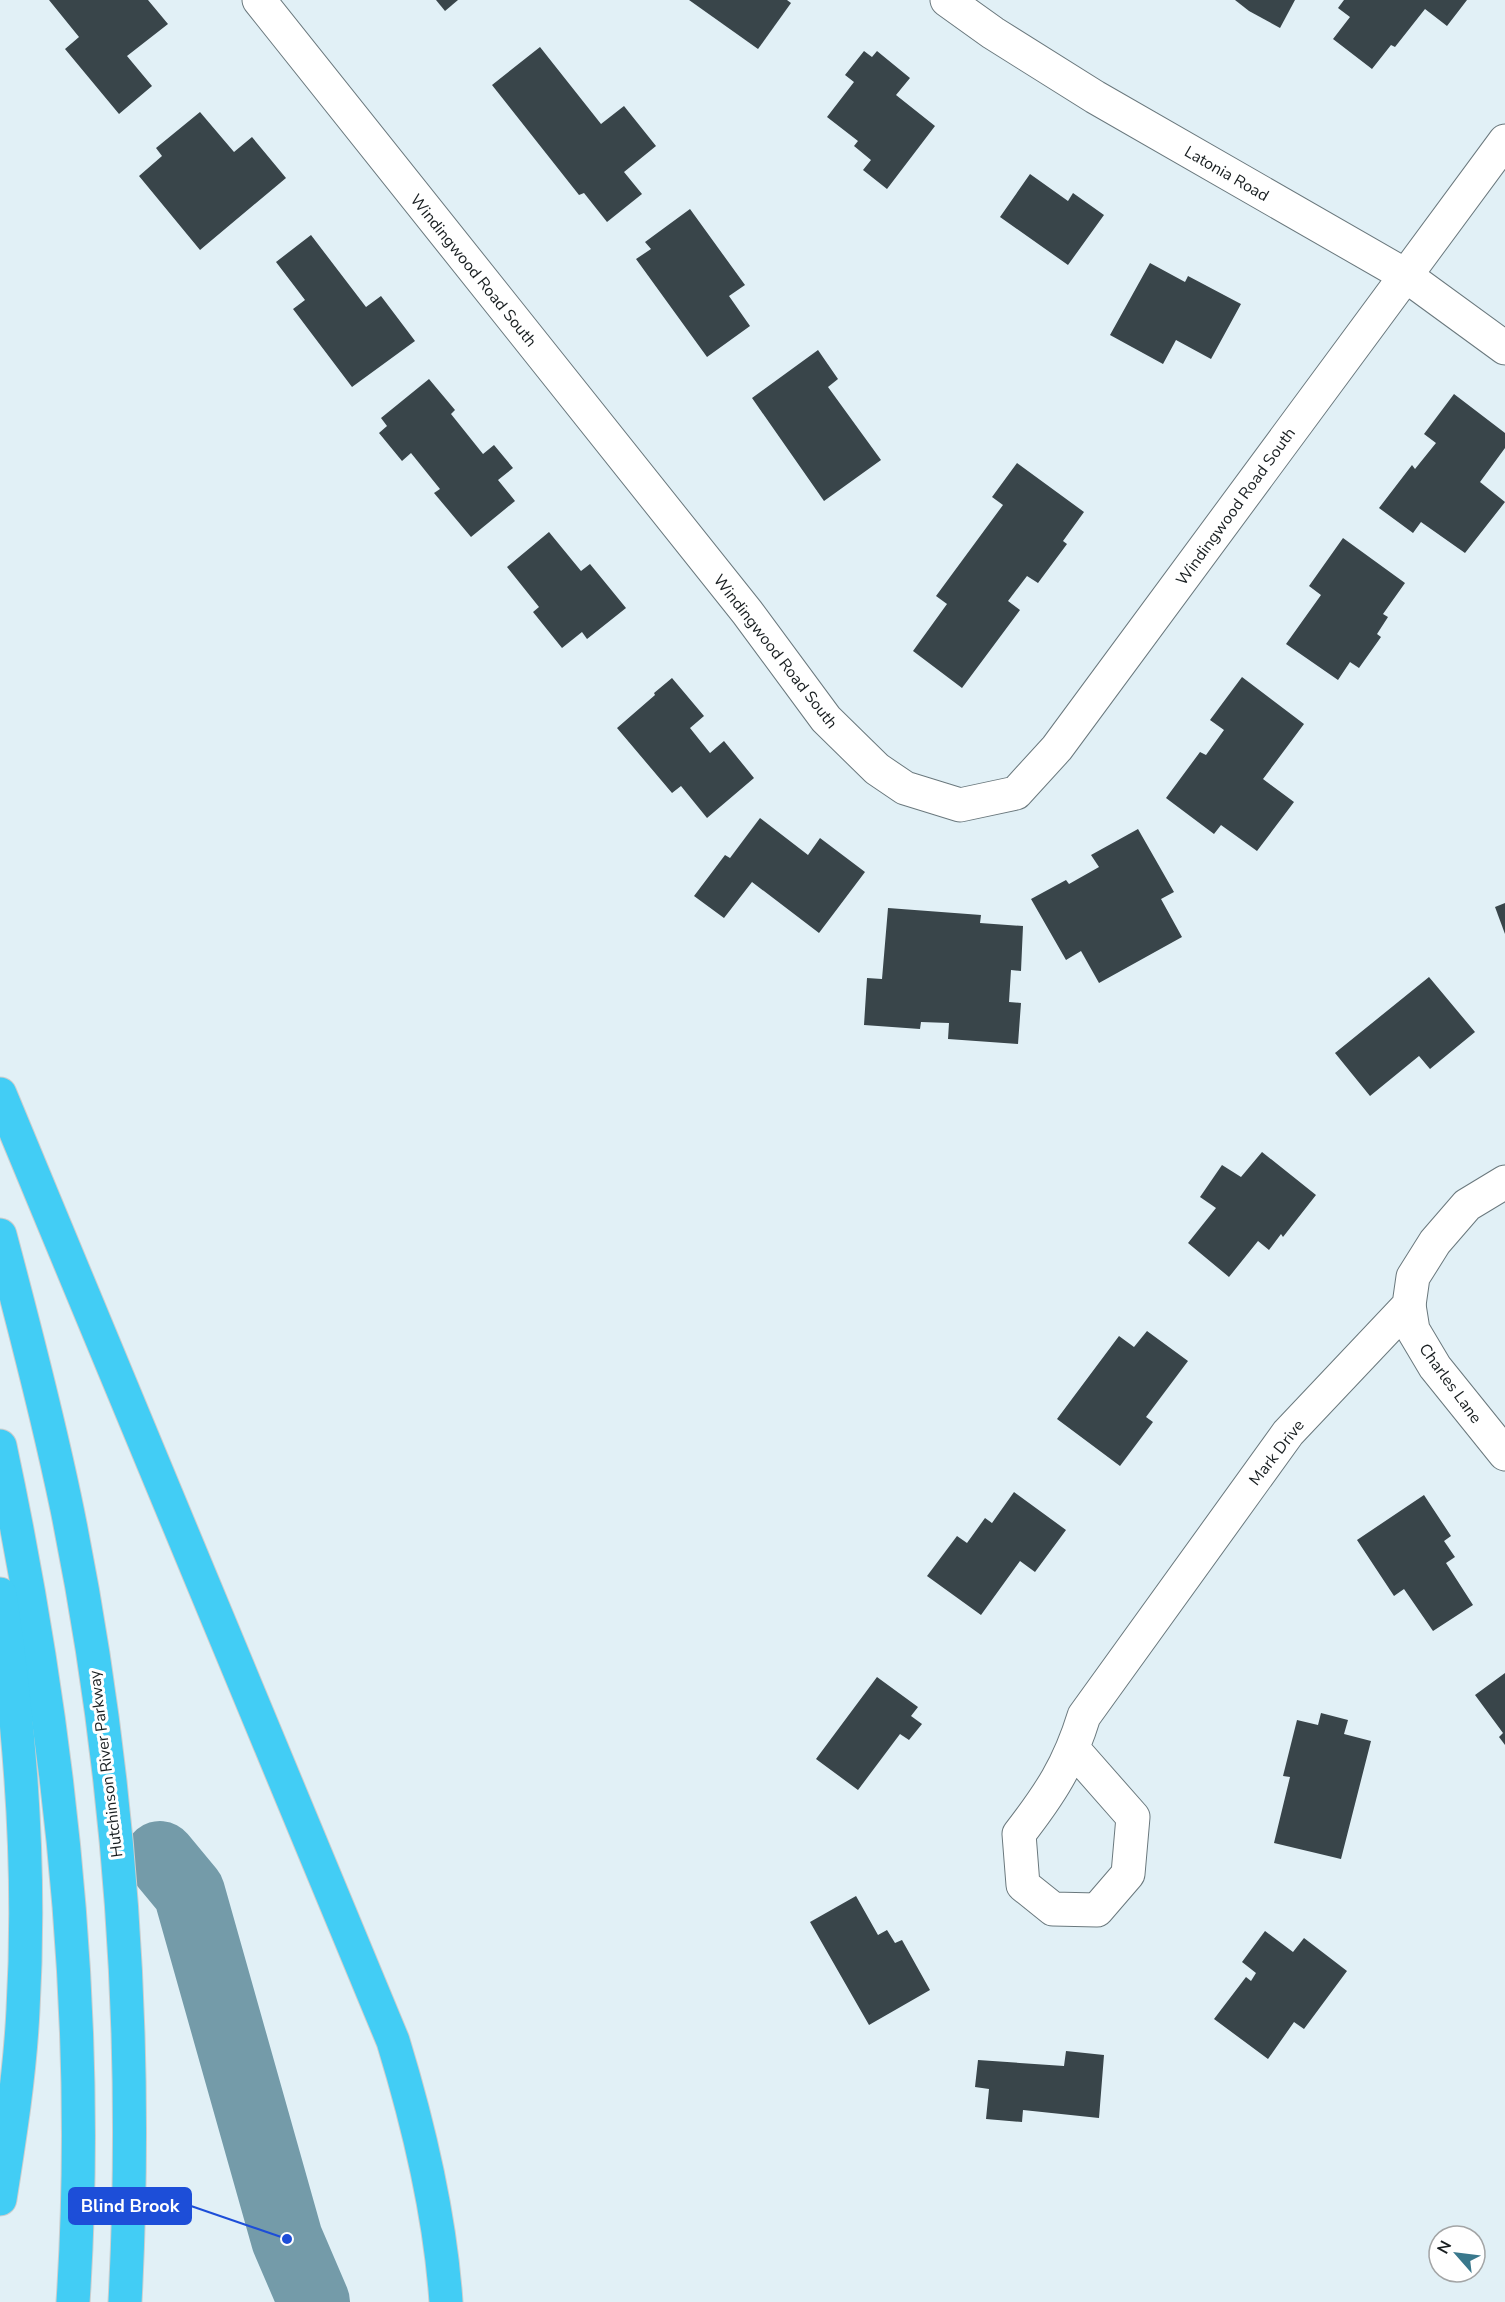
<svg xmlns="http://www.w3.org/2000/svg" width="1505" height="2302" font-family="'Nunito Sans',sans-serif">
  <rect width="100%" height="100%" fill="#e1f0f6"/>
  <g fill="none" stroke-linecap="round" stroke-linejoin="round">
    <path stroke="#749ba9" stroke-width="72" d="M160 1857 189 1892 287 2239 314 2302"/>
  </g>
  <g fill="#39454a">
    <path d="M49 0H148L168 24 127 56 152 86 119 114 65 49 79 37Z"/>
    <path d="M436 0H458L445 11Z"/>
    <path d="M689 0H787L791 3 758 49Z"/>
    <path d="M1235 0H1295L1280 28 1249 11Z"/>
    <path d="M1344 0H1467L1447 26 1425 9 1395 47 1391 45 1372 69 1333 39 1350 17 1338 8Z"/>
    <path d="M540 47 601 124 624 106 656 146 624 172 642 194 607 222 584 193 579 195 492 85Z"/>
    <path d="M864 51 872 57 877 51 910 78 896 95 935 126 887 189 863 170 871 160 854 146 858 141 827 117 854 82 845 75Z"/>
    <path d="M200 112 234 152 252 137 286 178 200 250 139 176 162 156 156 148Z"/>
    <path d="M1030 174 1068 201 1073 193 1104 215 1068 265 1000 217Z"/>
    <path d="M690 209 745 285 729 296 750 326 707 357 636 259 651 249 645 242Z"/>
    <path d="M311 235 366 307 381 296 415 341 352 387 293 309 305 300 276 262Z"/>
    <path d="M1150 263 1185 282 1188 276 1241 304 1211 359 1176 340 1163 364 1110 335Z"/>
    <path d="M818 350 838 379 828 387 881 460 824 501 752 398Z"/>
    <path d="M429 379 455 410 451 414 483 454 494 445 513 468 498 480 515 501 471 537 434 493 440 489 411 453 402 461 379 433 387 426 381 418Z"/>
    <path d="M1454 394 1505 433V448L1480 482 1505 502 1465 553 1421 522 1413 533 1379 508 1412 465 1415 469 1436 443 1424 434Z"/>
    <path d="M1017 463 1084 512 1063 541 1067 544 1038 583 1027 576 1008 601 1020 610 962 688 913 651 947 604 936 596 1003 505 992 497Z"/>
    <path d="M549 532 581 571 590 564 626 608 587 639 582 632 562 648 533 612 539 607 507 567Z"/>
    <path d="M1343 538 1405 583 1383 614 1388 617 1377 634 1381 637 1359 668 1350 662 1338 680 1286 644 1321 595 1309 586Z"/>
    <path d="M1242 677 1304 724 1263 779 1294 802 1257 851 1221 825 1214 834 1166 798 1200 752 1206 755 1224 730 1210 720Z"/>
    <path d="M672 678 704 716 690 728 710 753 724 741 754 778 707 818 681 786 672 793 617 728 655 695 654 693Z"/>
    <path d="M760 818 808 855 820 838 865 872 819 933 752 882 724 918 694 896 725 855 730 858Z"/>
    <path d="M1138 829 1174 892 1161 899 1182 937 1099 983 1081 951 1066 960 1031 899 1066 880 1069 884 1099 867 1091 855Z"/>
    <path d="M1505 903V934L1495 907Z"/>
    <path d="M888 908 981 915 980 923 1023 926 1021 971 1011 970 1009 1002 1021 1003 1018 1044 948 1039 949 1023 921 1022 920 1029 864 1025 867 978 882 979Z"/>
    <path d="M1429 977 1475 1032 1430 1069 1419 1056 1370 1096 1335 1053Z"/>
    <path d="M1262 1152 1316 1195 1283 1237 1281 1234 1269 1250 1258 1241 1229 1277 1188 1243 1216 1208 1200 1197 1222 1165 1241 1177Z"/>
    <path d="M1147 1331 1188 1361 1146 1417 1153 1422 1120 1466 1057 1419 1119 1336 1134 1347Z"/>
    <path d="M1014 1492 1066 1530 1035 1572 1020 1561 981 1615 927 1576 957 1536 967 1543 985 1518 992 1523Z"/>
    <path d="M1424 1495 1451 1536 1444 1541 1455 1557 1446 1563 1473 1605 1433 1631 1404 1589 1394 1596 1357 1540Z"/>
    <path d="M1505 1673V1745L1499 1737 1503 1733 1475 1695Z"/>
    <path d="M877 1677 918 1707 911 1716 922 1724 909 1740 900 1734 858 1790 816 1759Z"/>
    <path d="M1321 1713 1348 1720 1344 1734 1371 1741 1341 1859 1274 1843 1290 1777 1283 1776 1297 1720 1318 1725Z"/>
    <path d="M856 1896 878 1935 887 1930 895 1943 902 1940 930 1990 869 2025 810 1922Z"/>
    <path d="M1265 1931 1293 1952 1304 1938 1347 1971 1304 2029 1294 2022 1268 2059 1214 2019 1246 1977 1251 1981 1256 1973 1242 1962Z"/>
    <path d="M1066 2051 1104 2055 1099 2118 1023 2110 1022 2122 986 2119 989 2089 975 2087 978 2060 1064 2066Z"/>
  </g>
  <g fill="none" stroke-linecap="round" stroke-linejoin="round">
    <defs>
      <g id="minor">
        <path d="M259 0 747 612 826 719 877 769 905 788 960 805 1016 793 1057 748 1505 141"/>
        <path d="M947 0 993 33 1095 97 1405 275 1505 348"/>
        <path d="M1409 1305 1413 1330 1435 1367 1505 1454"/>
        <path d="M1074 1750 1133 1817 1128 1874 1097 1910 1053 1909 1023 1885 1019 1834C1050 1794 1069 1765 1084 1716L1288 1433 1409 1305 1413 1277 1435 1242 1467 1205 1505 1182"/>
      </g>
      <g id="highway">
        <path d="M0 1094 393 2041C419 2126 440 2213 446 2302"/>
        <path d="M0 1235C24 1325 48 1417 67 1509 120 1769 139 2037 125 2302"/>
        <path d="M0 1446C60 1726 92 2015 73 2302"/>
        <path d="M0 1594C21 1731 31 1871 23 2010 20 2073 10 2136 0 2199"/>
      </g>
    </defs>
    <use href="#minor" stroke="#6a787d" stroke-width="35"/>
    <use href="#highway" stroke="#cccece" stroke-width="35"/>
    <use href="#minor" stroke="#fff" stroke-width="33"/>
    <use href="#highway" stroke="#42cdf5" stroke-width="33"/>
  </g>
  <g text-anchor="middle" stroke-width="6" stroke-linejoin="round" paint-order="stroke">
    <g font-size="16" fill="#181e20" stroke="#fff">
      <text transform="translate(1227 173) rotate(30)" y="6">Latonia Road</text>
      <text transform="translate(474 270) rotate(51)" y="6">Windingwood Road South</text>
      <text transform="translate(1235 506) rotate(-54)" y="6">Windingwood Road South</text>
      <text transform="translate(776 651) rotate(52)" y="6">Windingwood Road South</text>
      <text transform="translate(1451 1383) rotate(54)" y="6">Charles Lane</text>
      <text transform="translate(1276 1452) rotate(-52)" y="6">Mark Drive</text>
      <text transform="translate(105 1764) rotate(-97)" y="6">Hutchinson River Parkway</text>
    </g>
  </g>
  <path fill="none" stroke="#1d4ed8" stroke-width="2" d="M287 2239L191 2206"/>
  <circle fill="#1d4ed8" stroke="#fff" stroke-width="2" cx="287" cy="2239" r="6"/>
  <rect fill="#1d4ed8" stroke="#1d4ed8" stroke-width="2" x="69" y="2188" width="122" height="36" rx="6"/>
  <g font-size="18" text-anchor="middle" font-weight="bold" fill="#fff">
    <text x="130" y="2212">Blind Brook</text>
  </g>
  <g transform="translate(1457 2254) rotate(298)"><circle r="28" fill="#ffffff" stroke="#a3a5a6" stroke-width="1.5"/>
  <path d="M0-4.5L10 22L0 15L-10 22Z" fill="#39788c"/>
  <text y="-9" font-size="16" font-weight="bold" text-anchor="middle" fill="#181e20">N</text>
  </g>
</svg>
